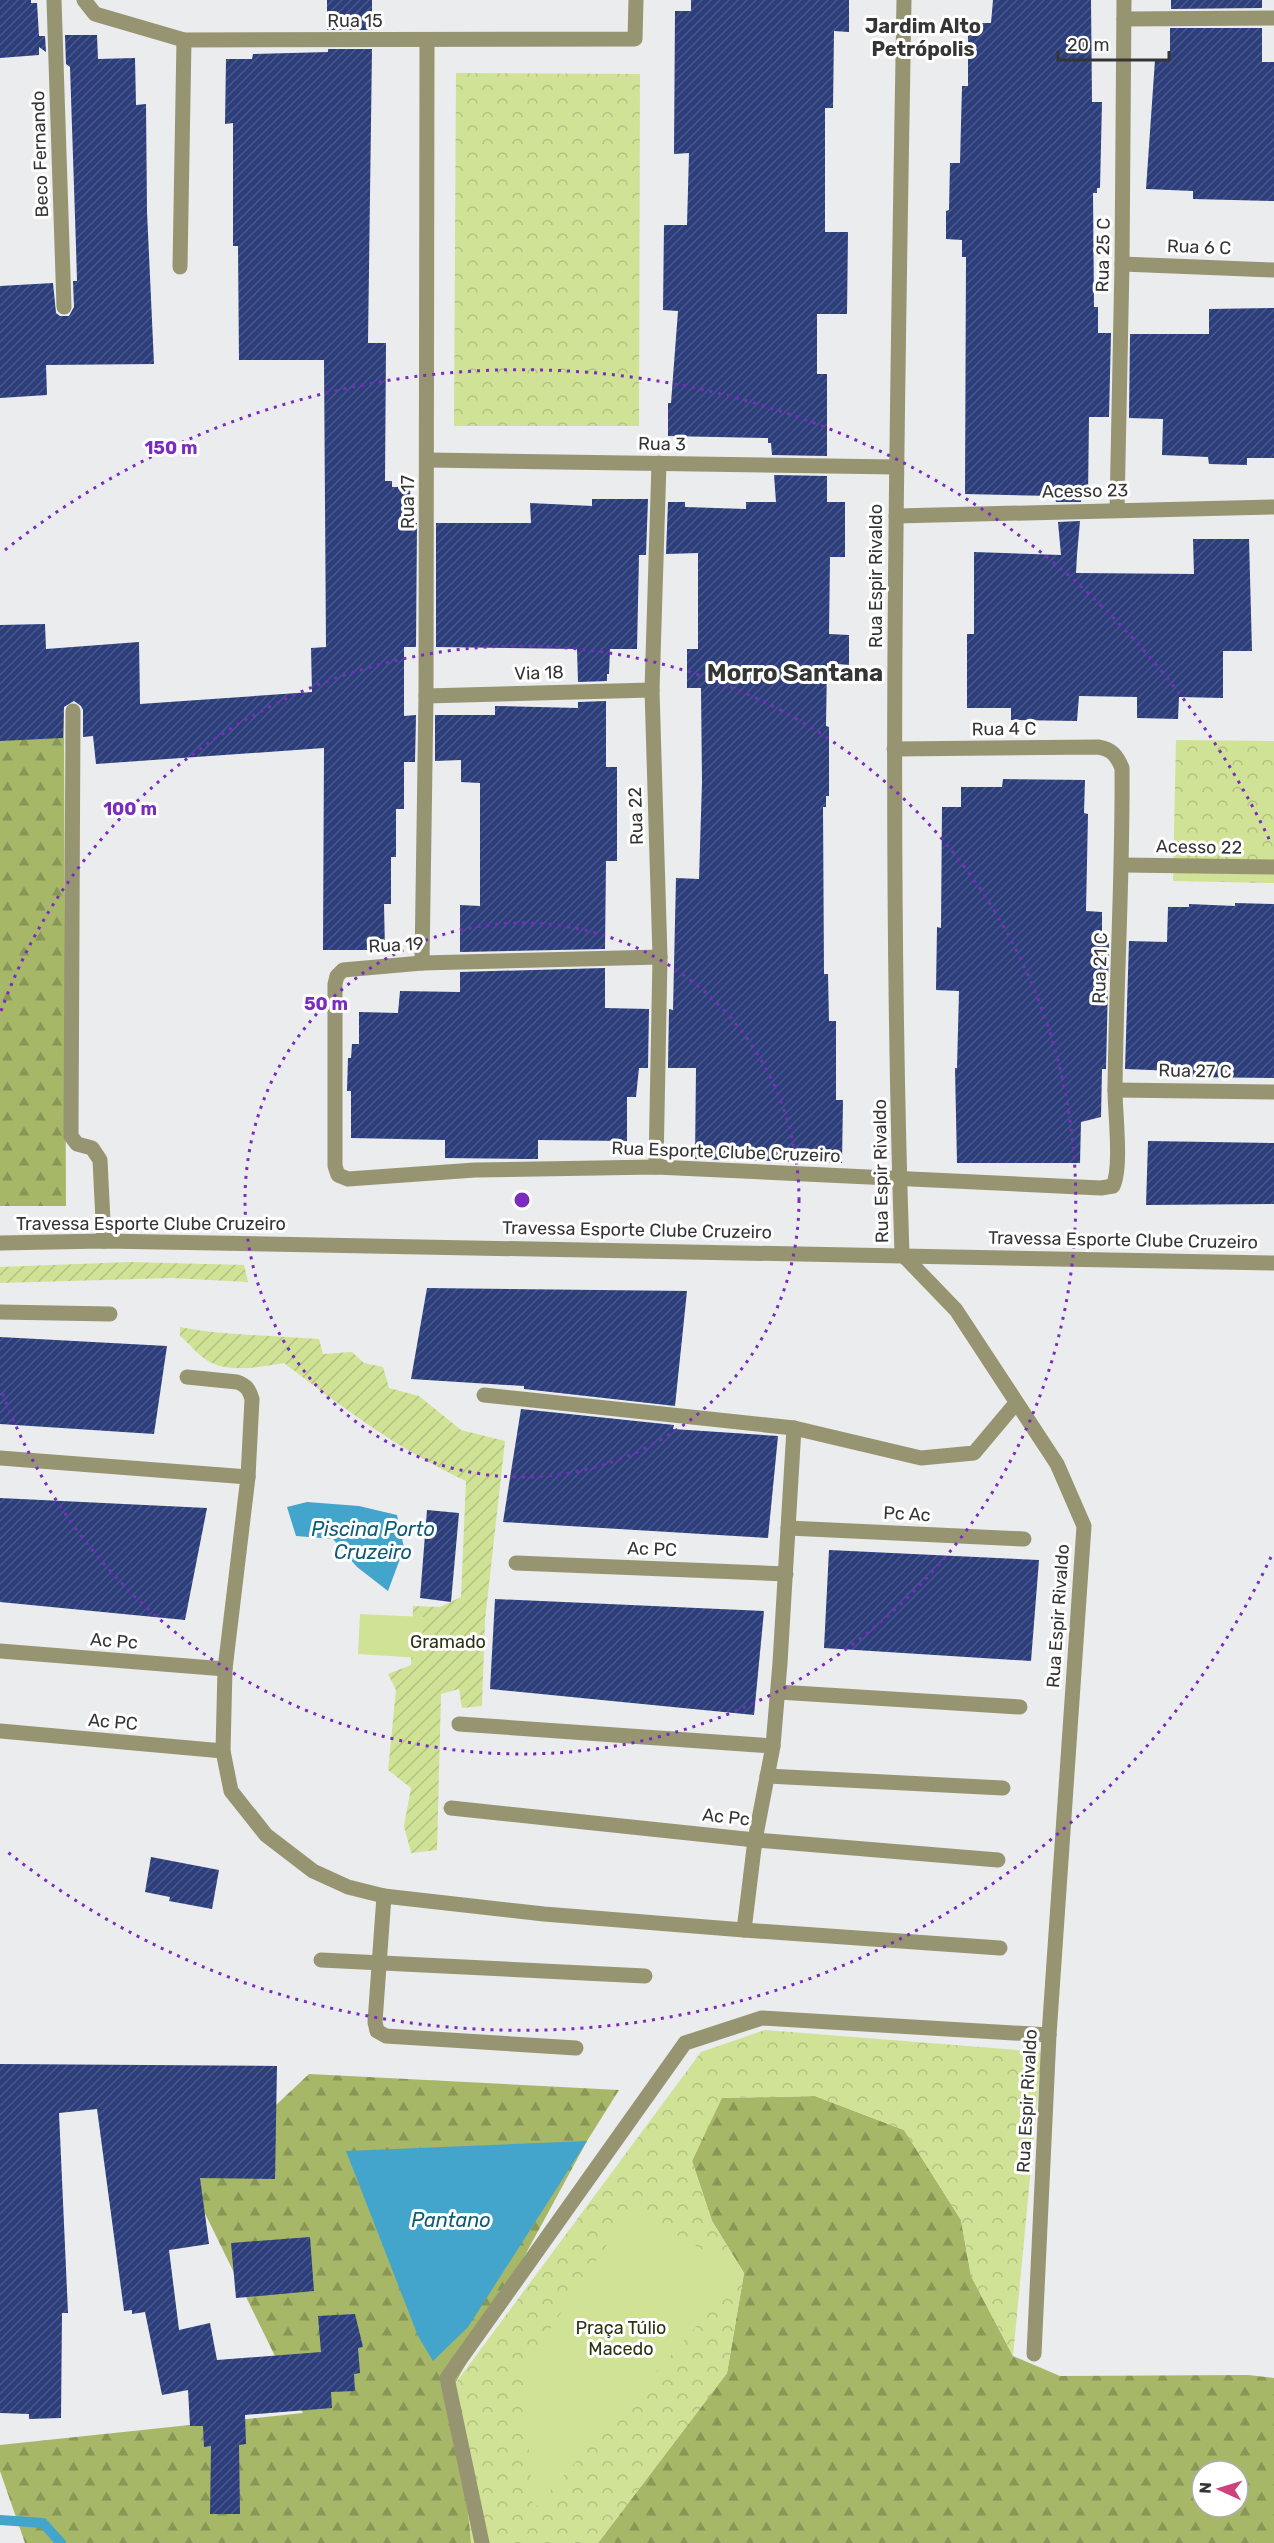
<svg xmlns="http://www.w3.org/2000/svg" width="1274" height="2543" font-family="Rubik,sans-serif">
  <defs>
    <pattern id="forest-firs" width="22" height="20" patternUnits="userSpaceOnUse" patternTransform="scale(1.5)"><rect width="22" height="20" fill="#a6b767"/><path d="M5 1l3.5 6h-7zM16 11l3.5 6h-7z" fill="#889656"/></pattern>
    <pattern id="park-crowns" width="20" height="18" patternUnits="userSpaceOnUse" patternTransform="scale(1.5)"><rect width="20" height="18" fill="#d0e295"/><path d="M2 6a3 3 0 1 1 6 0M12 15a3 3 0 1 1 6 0" fill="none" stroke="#b3c281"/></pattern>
    <pattern id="garden-furrows" width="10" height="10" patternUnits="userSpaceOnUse" patternTransform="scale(1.5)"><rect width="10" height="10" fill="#d0e295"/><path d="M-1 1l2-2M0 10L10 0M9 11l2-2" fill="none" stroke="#b3c281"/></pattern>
    <pattern id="building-hatch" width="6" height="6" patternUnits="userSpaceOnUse" patternTransform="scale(1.5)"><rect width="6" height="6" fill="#2c3e7c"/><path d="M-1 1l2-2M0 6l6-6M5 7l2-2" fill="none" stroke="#4a588a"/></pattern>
  </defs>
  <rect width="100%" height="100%" fill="#ebeced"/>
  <g fill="url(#forest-firs)" fill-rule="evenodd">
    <path d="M64 714 66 1206H0V718Z"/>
    <path d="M309 2074 619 2090 587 2141 455 2384 476 2543H25L0 2471V2445L303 2413 191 2185Z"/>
    <path d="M815 2096 904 2130 961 2220 971 2276 1013 2356 1060 2376 1248 2375 1274 2378V2543H598L727 2373 744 2273 712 2221 692 2161 721 2098ZM1202 2471H1238V2507H1202Z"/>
  </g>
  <g fill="url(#park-crowns)">
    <path d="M456 73 640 74 639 426H454Z"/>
    <path d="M1176 740 1274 741V883L1173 881Z"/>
    <path d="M765 2030 1042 2052 1013 2356 971 2276 961 2220 904 2130 815 2096 722 2098 692 2161 712 2221 744 2273 727 2373 598 2543H471L455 2384 701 2052Z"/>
  </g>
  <g fill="url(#garden-furrows)">
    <path d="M130 1262 244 1265 248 1282 172 1278 0 1283V1267Z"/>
    <path d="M180 1327C225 1336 273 1335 319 1339L323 1354 352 1352 364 1363 383 1367 389 1388 419 1396 461 1430 505 1441 485 1620 482 1706 462 1708 459 1689 441 1694 437 1850 411 1853 404 1826 411 1788 388 1770 396 1690 388 1674 411 1665 413 1606 440 1607 461 1597 466 1481C399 1450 342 1407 284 1363 259 1367 226 1374 205 1359 196 1353 189 1343 180 1336Z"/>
  </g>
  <g fill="#d0e295">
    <path d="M360 1614 424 1617 421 1658 358 1654Z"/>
    <path d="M631 2209 744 2273 533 2510 523 2369Z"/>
  </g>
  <g fill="#43a4cc">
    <path d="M307 1502 359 1506 397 1515 404 1548 388 1591 357 1567 333 1539 296 1536 287 1507Z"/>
    <path d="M587 2141 468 2327 433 2361 418 2336 346 2151Z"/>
  </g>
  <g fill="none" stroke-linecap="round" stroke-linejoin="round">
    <path stroke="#43a4cc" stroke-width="10" d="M0 2520 43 2523 61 2543"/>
  </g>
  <g fill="url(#building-hatch)">
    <path d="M0 0H31V3H37L39 36H45L46 52 39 47V55L0 58Z"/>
    <rect x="327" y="0" width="45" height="30"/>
    <path d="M691 0H849V32L834 31 833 108H825V232H848L847 314H817V374H827V456L772 455 771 443H768V438L668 436V403H671L678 311 663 310 664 225H687L689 153 674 154 675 11H691Z"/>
    <path d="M993 0H1091L1092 102H1102L1100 188H1097V193H1093L1094 307H1098V333H1111L1109 417H1089L1088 497H1081V502H1056L1055 496 965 494 966 257H962V240L946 239V211L949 210 950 163H960L962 86H968V23H991Z"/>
    <path d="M1171 0H1262V8L1171 9Z"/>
    <path d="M1170 28H1262V62H1274V201L1193 199V191L1146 189 1155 60H1170Z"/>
    <path d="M65 35H97L98 59 135 58 136 105 146 104 147 211 154 364 46 365 47 395 0 398V286L53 283 56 313 60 316H69L74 307 73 281H77L76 247 70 67 66 64Z"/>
    <path d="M328 49H372L368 343H386L385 481H392V487H410L411 523H417L416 647H404V716L416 715 415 762H404V809H396V857H391V904H384L385 950H323L324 748 96 764 93 736 83 737V710L81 706 74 701 64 707 63 738 0 741V625L45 624 46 649 139 642 140 704 312 692 311 648 326 647 324 360H239L238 246H233V123L225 124 226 59H252L253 54 328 52Z"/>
    <path d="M1274 308V458H1247V465L1209 464 1208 457 1162 455 1163 419 1129 418 1130 334H1209V309Z"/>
    <path d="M774 475 827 476V502H845V557H830L829 634 849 635V665L827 663 826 726 829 727V796H826V807H823L824 974H828L829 1021H836V1100H843L842 1163 695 1159 696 1068H668L669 1009 673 1010 676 878 699 879 702 782 701 688H687V649H698V553L666 554 668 502H685V507L746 509V502H776Z"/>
    <path d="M592 499H648L646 555H639L637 649H610L609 674H607V681L578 682 577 649 436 647V523H531L530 503 592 506Z"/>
    <path d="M1080 521 1077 555H1074H1077L1076 573 1194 574 1193 539H1249L1252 651H1223V698L1179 697 1178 719 1137 718V697L1079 696 1077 721 1011 720V708H967V634H974V552L1061 555 1058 522Z"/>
    <path d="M606 701V767H617V861H606L605 949 460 952V905L480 906V783L461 782V760L435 761V715H495V706L578 708V702Z"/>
    <path d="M1003 779 1085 780 1084 813 1088 814 1086 911 1102 912V942H1109L1106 1069H1102L1101 1117 1081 1122 1080 1163H957L955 1068H957L959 991 936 990 937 927 941 928 942 807H961V787H1002Z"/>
    <path d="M1235 903 1274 904V1078L1187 1077 1174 1075 1175 1071 1125 1069 1129 941 1167 942 1168 907H1189V904L1235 906Z"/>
    <path d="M605 968V1008L649 1009 648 1068H639L636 1097H627V1141L538 1140V1159H524L445 1158V1140L351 1138V1091H347L348 1058H351L352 1044H359V1012L398 1013 400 991 460 992V972Z"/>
    <path d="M1148 1141 1274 1143V1204L1146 1205Z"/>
    <path d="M427 1288 687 1291 675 1406 524 1389V1386L411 1379Z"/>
    <path d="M0 1337 167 1346 154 1434 0 1424Z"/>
    <path d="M521 1409 674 1425 673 1429 778 1436 768 1538 503 1522Z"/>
    <path d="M0 1498 207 1508 185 1620 0 1602Z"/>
    <path d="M427 1510 459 1513 451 1602 420 1598Z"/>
    <path d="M829 1550 1039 1560 1031 1661 824 1648Z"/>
    <path d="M495 1599 764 1611 754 1715 490 1689Z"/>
    <path d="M151 1857 219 1870 212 1909 169 1901 170 1897 145 1892Z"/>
    <path d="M0 2064 277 2066 275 2179 200 2178 209 2244 169 2250 179 2330 210 2323 217 2360 321 2352 318 2316 355 2314 363 2347 358 2348 360 2373 354 2374 355 2391 331 2392 332 2408 245 2415 246 2444 239 2445 240 2514H210L211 2446 204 2447 203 2426H190L188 2390 162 2395 145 2312 132 2314V2310L124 2311 97 2109 59 2113 68 2313H62L61 2418 29 2419V2414L0 2413Z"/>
    <path d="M310 2237 314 2291 236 2298 231 2243Z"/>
  </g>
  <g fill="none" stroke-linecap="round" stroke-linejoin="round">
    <g stroke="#979472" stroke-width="15">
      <path d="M54 0 64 307"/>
      <path d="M84 0 95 14 184 40 635 39 636 0"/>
      <path d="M904 0C897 418 888 836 902 1254L956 1310 1057 1464 1084 1526 1049 2035 1034 2354"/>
      <path d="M1124 19 1274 18"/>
      <path d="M1122 264 1274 270"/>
      <path d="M180 267 184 40"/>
      <path d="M428 460 896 467"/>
      <path d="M1117 510 1122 264 1124 0"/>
      <path d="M896 516 1274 507"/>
      <path d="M426 696 652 690"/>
      <path d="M73 711 71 1136 77 1144 92 1148 100 1160 104 1241"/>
      <path d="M1123 865 1274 867"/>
      <path d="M660 957 422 963 343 970 337 976 335 984V1166L338 1175 348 1179 475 1170 656 1167 1101 1188 1113 1186C1122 1167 1115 1113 1115 1090 1116 983 1123 876 1122 768 1117 756 1112 749 1098 747L894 749"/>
      <path d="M422 963 426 696 427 41"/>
      <path d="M1115 1090 1274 1092"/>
      <path d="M656 1167 660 957 652 690 659 463"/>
      <path d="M0 1243 104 1241 1274 1263"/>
      <path d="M0 1312 110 1314"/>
      <path d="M187 1377 237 1382C246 1385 249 1389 252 1399L248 1477"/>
      <path d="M484 1395 794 1428"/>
      <path d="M0 1458 248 1477 225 1669 223 1751 231 1791 266 1835 313 1871 348 1887 384 1896 544 1914 744 1930 755 1840 773 1746 780 1663 794 1428 921 1458 974 1453 1016 1403"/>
      <path d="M788 1528 1024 1539"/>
      <path d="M516 1563 786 1574"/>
      <path d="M0 1651 225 1669"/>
      <path d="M778 1692 1020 1707"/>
      <path d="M459 1724 773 1746"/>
      <path d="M0 1731 223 1751"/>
      <path d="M767 1776 1003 1788"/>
      <path d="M451 1808 755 1840 998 1860"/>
      <path d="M384 1896 375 2022 377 2031 386 2036 576 2048"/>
      <path d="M744 1930 1000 1948"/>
      <path d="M321 1960 645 1976"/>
      <path d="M482 2543 447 2378 685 2043 762 2018 1049 2035"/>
    </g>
  </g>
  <g fill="none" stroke="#7b2cbf" stroke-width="3" stroke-dasharray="3 6">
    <circle cx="522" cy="1200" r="277"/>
    <path d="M1 1011A554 554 0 1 1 1 1389"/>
    <path d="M1271 1557A830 830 0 0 1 5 1850M5 550A830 830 0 0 1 1271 843"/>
  </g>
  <g text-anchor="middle" stroke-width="6" stroke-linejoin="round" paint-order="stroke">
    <g font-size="18" fill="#353536" stroke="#fff">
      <text x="355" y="27">Rua 15</text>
      <text transform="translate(40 154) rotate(-92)" y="6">Beco Fernando</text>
      <text transform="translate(1199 247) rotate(2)" y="6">Rua 6 C</text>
      <text transform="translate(1103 255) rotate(-89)" y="6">Rua 25 C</text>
      <text transform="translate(662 444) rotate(1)" y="6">Rua 3</text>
      <text transform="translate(1085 491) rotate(-1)" y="6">Acesso 23</text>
      <text transform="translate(408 502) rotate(-90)" y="6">Rua 17</text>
      <text transform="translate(876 576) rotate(-90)" y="6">Rua Espir Rivaldo</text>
      <text transform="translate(539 673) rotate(-2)" y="6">Via 18</text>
      <text transform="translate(1004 729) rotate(-1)" y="6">Rua 4 C</text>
      <text transform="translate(636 816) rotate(-92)" y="6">Rua 22</text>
      <text transform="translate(1199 847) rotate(1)" y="6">Acesso 22</text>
      <text transform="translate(396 945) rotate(-3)" y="6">Rua 19</text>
      <text transform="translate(1100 968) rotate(-88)" y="6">Rua 21 C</text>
      <text transform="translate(1195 1071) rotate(1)" y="6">Rua 27 C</text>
      <text transform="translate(726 1152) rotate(2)" y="6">Rua Esporte Clube Cruzeiro</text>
      <text transform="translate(881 1171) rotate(-91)" y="6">Rua Espir Rivaldo</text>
      <text x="151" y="1230">Travessa Esporte Clube Cruzeiro</text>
      <text transform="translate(637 1230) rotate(1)" y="6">Travessa Esporte Clube Cruzeiro</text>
      <text transform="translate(1123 1240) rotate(1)" y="6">Travessa Esporte Clube Cruzeiro</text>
      <text transform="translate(907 1514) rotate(3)" y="6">Pc Ac</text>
      <text transform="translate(652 1549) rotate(2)" y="6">Ac PC</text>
      <text transform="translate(1058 1616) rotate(-86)" y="6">Rua Espir Rivaldo</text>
      <text transform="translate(114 1641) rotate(4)" y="6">Ac Pc</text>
      <text transform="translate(113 1722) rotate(5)" y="6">Ac PC</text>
      <text transform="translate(726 1817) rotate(6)" y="6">Ac Pc</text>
      <text transform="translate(1027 2101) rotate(-87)" y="6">Rua Espir Rivaldo</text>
    </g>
    <g font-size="18" fill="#2c3310" stroke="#fff">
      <text x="448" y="1648">Gramado</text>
      <text x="621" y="2334">Praça Túlio<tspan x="621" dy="21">Macedo</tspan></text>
    </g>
    <g font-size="20" font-weight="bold" fill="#353536" stroke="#fff">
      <text x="923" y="33">Jardim Alto<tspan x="923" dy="23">Petrópolis</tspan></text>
    </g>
    <g font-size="20" font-style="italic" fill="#0f5c78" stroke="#fff">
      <text x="373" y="1536">Piscina Porto<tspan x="373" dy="23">Cruzeiro</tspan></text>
      <text x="451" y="2227">Pantano</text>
    </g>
    <g font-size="24" font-weight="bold" fill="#353536" stroke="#fff">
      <text x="795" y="681">Morro Santana</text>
    </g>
  </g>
  <circle cx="522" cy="1200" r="9" fill="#7b2cbf" stroke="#fff" stroke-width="3"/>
  <g font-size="18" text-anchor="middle" font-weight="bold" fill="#7b2cbf" stroke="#fff" stroke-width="6" stroke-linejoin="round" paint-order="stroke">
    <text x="171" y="454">150 m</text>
    <text x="130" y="815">100 m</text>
    <text x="326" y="1010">50 m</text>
  </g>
  <g transform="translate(1220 2489) rotate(274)"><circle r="28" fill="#ffffff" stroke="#aeaeaf" stroke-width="1.5"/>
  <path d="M0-4.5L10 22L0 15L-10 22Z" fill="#cd437c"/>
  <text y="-9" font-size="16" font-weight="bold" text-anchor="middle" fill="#353536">N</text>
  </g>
  <path d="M1058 51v9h111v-9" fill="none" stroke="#353536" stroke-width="3"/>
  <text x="1067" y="51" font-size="18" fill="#353536" stroke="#ffffff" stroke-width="4.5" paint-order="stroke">20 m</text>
</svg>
